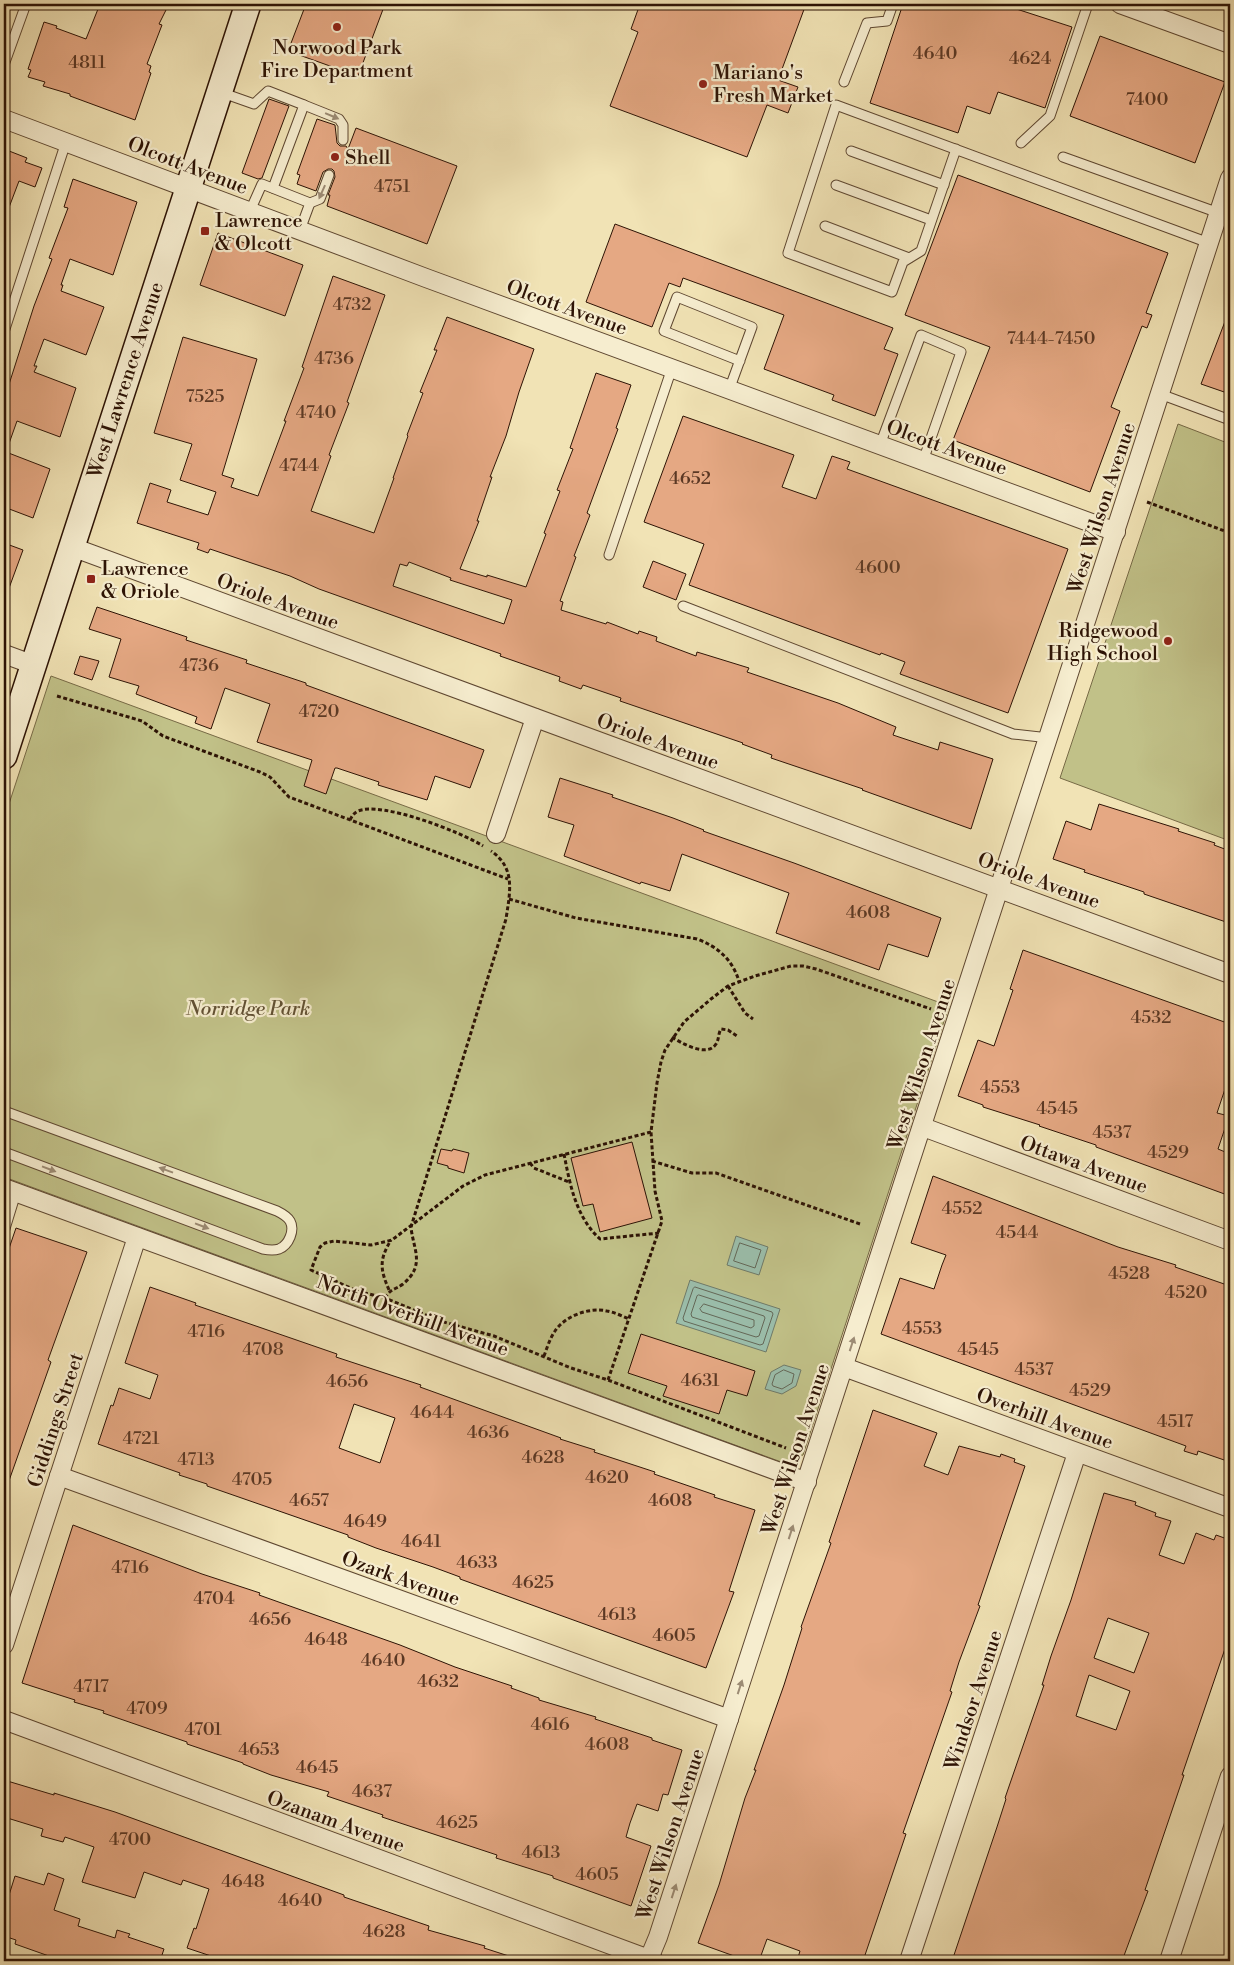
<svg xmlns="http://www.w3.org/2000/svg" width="1234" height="1965" font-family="'Libre Bodoni',serif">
  <rect width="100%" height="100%" fill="#f1e3b5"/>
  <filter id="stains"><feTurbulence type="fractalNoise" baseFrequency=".004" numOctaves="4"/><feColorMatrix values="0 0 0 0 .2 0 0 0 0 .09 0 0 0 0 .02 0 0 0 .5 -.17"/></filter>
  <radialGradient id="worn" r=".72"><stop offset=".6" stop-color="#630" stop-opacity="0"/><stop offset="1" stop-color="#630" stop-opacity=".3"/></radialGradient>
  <g fill="#c1c188" stroke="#776a46">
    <path d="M1178 424 1230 444V841L1060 778Z"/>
    <path d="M51 676 949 1006 803 1455 784 1463 4 1177V819Z"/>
  </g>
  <g fill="#9bbeab" stroke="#6f7a69">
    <path d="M736 1236 768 1247 759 1275 727 1265Z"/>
    <path d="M690 1280 780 1309 766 1352 676 1323Z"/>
    <path d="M784 1365 801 1370 796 1386 782 1394 765 1389 771 1372Z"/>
  </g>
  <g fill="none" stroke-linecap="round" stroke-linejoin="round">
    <g stroke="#646858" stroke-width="1">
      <path d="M740 1243 761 1250 755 1268 734 1261Z"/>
      <path d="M695 1287 772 1312 773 1314 763 1344 760 1345 684 1321 683 1318 693 1289Z"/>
      <path d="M699 1295 764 1316 765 1318 759 1336 756 1337 692 1317 691 1314 697 1296Z"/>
      <path d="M704 1304 754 1320V1326L751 1328 702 1312 700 1309Z"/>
      <path d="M784 1370 794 1374 792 1383 782 1389 773 1386 772 1384 775 1375Z"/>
    </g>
  </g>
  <g fill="#e5a883" stroke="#2d1305" fill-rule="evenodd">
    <path d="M100 4H169L159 24 162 25 147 64 151 66 149 72 151 73 135 120 70 96V94L43 86 45 82 28 77 31 70 28 69 44 22 57 26 56 28 86 39Z"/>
    <path d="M306 4H385L358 76 288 51Z"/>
    <path d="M640 4H806L778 80 798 87 788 113 767 105 747 157 610 106 638 32 631 29Z"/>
    <path d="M903 4H1001L1072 27 1045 108 998 92 990 114 967 106 958 133 870 103Z"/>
    <path d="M1100 36 1225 82 1195 163 1070 116Z"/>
    <path d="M269 99 289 106 262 178 258 179 242 173Z"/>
    <path d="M317 119 335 125 337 143 340 146H346L348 149 356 128 457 166 427 244 327 206 330 195H328L335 177 334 171 332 169H328L323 172 316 191 297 184 300 175 297 174Z"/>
    <path d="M4 149 27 158 25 162 42 168 35 187 19 181 5 218Z"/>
    <path d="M958 175 1168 253 1146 313 1152 315 1147 328 1142 326 1111 407 1120 411 1090 492 953 440 990 347 905 315Z"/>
    <path d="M73 179 137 202 113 275 70 259 61 285H63L61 291 104 307 86 355 44 339 34 366H37L34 372 76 388 60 437 17 421 6 452 50 469 33 518 4 507V400L34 306 52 259 49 258 68 208 64 207Z"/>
    <path d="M615 224 893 328 884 349 898 354 875 416 832 400 834 395 764 369 784 315 683 278 680 287 669 283 652 327 586 302Z"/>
    <path d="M218 233 303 265 285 316 200 285Z"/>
    <path d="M333 276 385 295 347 402 349 403 329 455 331 456 311 511 374 533 394 478H393L408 436 407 435 423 393 420 392 437 350H434L447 317 534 349 519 392 506 436 490 477H492L477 521H479L460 569 487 577V575L526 587 546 534 544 533 560 491 557 490 573 449 570 448 596 373 631 385 616 428 618 429 587 513 590 515 574 556 576 557 560 601 563 602 561 610 606 624 607 622 638 634 639 631 657 637 656 641 696 656 697 652 749 668 747 672 838 703 896 727 893 735 938 750 940 742 993 759 971 829 862 790 863 789 771 758 772 755 742 744 743 743 620 701 621 698 583 685 581 689 559 681 560 677 500 656 501 654 319 589 290 576 210 549 208 553 197 549 199 543 137 523 150 483 171 490 167 502 208 515 216 492 180 480 192 444 154 433 183 337 257 359 222 475 234 479 231 487 258 496 286 421H284L304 368 302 367ZM409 562 451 578 450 580 512 600 504 624 393 586 400 564 407 566Z"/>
    <path d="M1229 311H1230V394L1201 384Z"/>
    <path d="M683 416 794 455 782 487 816 499 832 456 850 462 847 469 1068 549 1008 713 900 674 905 662 881 653 880 655 689 585 704 544 644 522Z"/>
    <path d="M4 543 23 550 5 599 4 598Z"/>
    <path d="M653 561 686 574 676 600 643 587Z"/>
    <path d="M97 607 187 637 186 640 247 660 246 663 306 683V685L484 750 470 788 435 776 427 800 378 785 379 782 337 768H335L326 794 304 786 312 760 257 742 270 704 225 688 211 729 195 723 197 717 136 694 139 686 109 677 121 639 89 629Z"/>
    <path d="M80 656 99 661 92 680 74 674Z"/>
    <path d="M560 778 613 795 612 797 673 818 704 830 703 831 794 863 941 918 928 957 888 944 879 970 776 933 789 893 682 854 670 891 641 882 640 884 564 856 574 825 548 817Z"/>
    <path d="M1099 804 1179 829 1178 831 1215 843 1214 845 1230 851V911L1226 922 1144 894V892L1084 872 1085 870 1053 859 1066 821 1091 830Z"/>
    <path d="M1023 950 1230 1024V1074L1217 1113 1229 1116 1218 1149 1230 1154V1196L1096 1147V1145L1039 1126 1040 1125 983 1107V1105L958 1096 978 1040 994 1046 1013 990 1010 989Z"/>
    <path d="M632 1142 652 1218 600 1232 593 1204 583 1206 571 1158Z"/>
    <path d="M441 1149 452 1151 453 1149 469 1153 464 1173 448 1168V1166L437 1163Z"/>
    <path d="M933 1176 1118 1247 1176 1265 1175 1267 1230 1286V1462L1198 1451 1197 1455 1184 1451 1186 1446 881 1334 900 1278 934 1289 942 1265 946 1255 911 1243Z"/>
    <path d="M16 1228 87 1252 48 1360 51 1362 5 1492 4 1263Z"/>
    <path d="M150 1287 196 1303 195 1305 337 1354 336 1357 421 1385 420 1387 561 1438 560 1439 595 1450 594 1452 655 1472 654 1474 715 1495 714 1497 755 1510 729 1591 734 1592 706 1668 460 1579V1577L433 1567 376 1548 348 1537V1535L207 1486V1484L179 1475 180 1473 98 1444 111 1405 113 1406 119 1388 150 1399 158 1375 125 1363ZM354 1404 395 1418 380 1463 339 1448Z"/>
    <path d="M641 1334 755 1371 747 1396 727 1390 719 1414 663 1396 667 1386 628 1373Z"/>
    <path d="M873 1410 937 1433 924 1466 948 1475 959 1446 1000 1457 1001 1454 1015 1459 1014 1462 1025 1466 978 1605 980 1606 959 1662 950 1691 952 1692 903 1833 906 1834 863 1961H797L800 1951 767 1939 759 1961H748L698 1943 719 1885 745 1798 756 1770H754L784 1685 802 1628 801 1627 831 1543 829 1542Z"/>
    <path d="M1104 1493 1136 1502 1135 1505 1156 1513 1155 1516 1171 1521 1159 1555 1184 1564 1196 1533 1214 1540 1216 1535 1230 1540V1634L1182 1775H1184L1145 1890 1148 1891 1122 1961H952L997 1827 1006 1799 1005 1798 1044 1685H1042L1051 1656 1071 1600ZM1108 1618 1149 1633 1134 1673 1094 1658ZM1089 1675 1130 1691 1116 1730 1076 1716Z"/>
    <path d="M73 1525 202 1574 260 1593 259 1595 287 1605 400 1645 455 1667 512 1686 511 1688 539 1698V1700L596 1717 595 1719 652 1738V1740L682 1750 668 1795 663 1794 658 1811 637 1804 630 1823 626 1837 651 1846 631 1906 553 1878V1876L496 1858 497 1855 382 1817 383 1815 327 1796 329 1792 271 1775 243 1764V1763L187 1744V1742L103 1713 104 1711 74 1702 75 1700 22 1683Z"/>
    <path d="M4 1780 54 1795V1793L115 1812 344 1895V1897L429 1926 428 1930 485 1946 484 1948 518 1959V1961H226L187 1948 194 1928 196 1929 209 1889 183 1880 181 1885 144 1872 135 1898 82 1882 94 1847 65 1837 63 1842 41 1836 43 1829 4 1817Z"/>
    <path d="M48 1873 64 1879 54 1910 80 1919 78 1926 115 1938 117 1930 130 1934 128 1937 164 1949 160 1961H63L15 1944 16 1940 4 1936V1911L15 1876 44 1885Z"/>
  </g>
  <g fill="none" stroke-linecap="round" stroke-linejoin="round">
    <defs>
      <g id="lane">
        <path d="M4 65 26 4"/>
        <path d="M844 82 867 23 887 21 893 4"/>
        <path d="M220 92 254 104 268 91 304 105 273 188"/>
        <path d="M304 105 339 119 343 125V140"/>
        <path d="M1021 143 1050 116 1088 4"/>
        <path d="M956 149 921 251 903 262 892 292 788 253 836 105 1209 243"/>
        <path d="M851 151 944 185"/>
        <path d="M1063 157 1230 217"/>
        <path d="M836 185 931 220"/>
        <path d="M310 203 320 199 329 175"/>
        <path d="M250 211 262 184 310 203 300 230"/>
        <path d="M825 226 909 258"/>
        <path d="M4 332 66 142"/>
        <path d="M729 390 752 327 677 297 664 331 740 361"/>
        <path d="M1160 394 1230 420"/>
        <path d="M880 445 921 335 961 352 923 461"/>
        <path d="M609 555 672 368"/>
        <path d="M683 606 1013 734 1049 738"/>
        <path d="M4 1111 277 1211C281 1213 287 1216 290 1221 295 1230 289 1245 279 1249 273 1251 268 1250 263 1249L4 1152"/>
        <path d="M4 1232 16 1193"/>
      </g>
      <g id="street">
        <path d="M1120 4 1230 44"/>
        <path d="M4 119 426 278 1116 532"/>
        <path d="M72 547 1230 974"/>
        <path d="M4 654 34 665"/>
        <path d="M496 834 535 718"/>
        <path d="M923 1127 1230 1241"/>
        <path d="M4 1188 807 1482"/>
        <path d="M844 1367 1230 1508"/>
        <path d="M59 1476 729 1719"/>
        <path d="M4 1645 137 1237"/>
        <path d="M4 1720 654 1961"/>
        <path d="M648 1961 658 1937 1230 178"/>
        <path d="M909 1961 1077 1453"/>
        <path d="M1169 1961 1230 1776"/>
      </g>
      <path id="secondary" d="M4 756 248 4"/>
    </defs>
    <use href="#lane" stroke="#5e4731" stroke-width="11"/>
    <use href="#street" stroke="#5e4731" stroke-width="20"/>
    <use href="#secondary" stroke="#2d1305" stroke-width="28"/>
    <g stroke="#2d1305" stroke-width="3" stroke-dasharray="4 2.5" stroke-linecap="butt">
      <path d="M1147 502 1230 533"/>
      <path d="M57 696 142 721 163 736 260 772 270 777 289 797 508 879"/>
      <path d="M350 820C352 816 354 813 358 811 382 801 461 832 483 846"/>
      <path d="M509 899 576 918 697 939C718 947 732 959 739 981"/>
      <path d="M728 986 745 1013 753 1019"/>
      <path d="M672 1037C681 1043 707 1058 716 1044 719 1040 718 1034 721 1029L728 1030 737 1036"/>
      <path d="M651 1132 485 1175 463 1186 392 1240 371 1245 334 1241 325 1243 320 1247 311 1270 357 1291 385 1298 440 1321 494 1336 571 1368 608 1380 786 1448"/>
      <path d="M564 1154C570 1185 576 1217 600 1239L659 1233"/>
      <path d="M652 1161 692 1173H716L860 1224"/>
      <path d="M530 1163 534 1168 569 1182"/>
      <path d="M389 1290C380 1269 379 1260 391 1240"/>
      <path d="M385 1298C391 1288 395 1290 403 1284 426 1265 413 1249 411 1227L506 919C510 892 516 868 491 851"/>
      <path d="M544 1356C547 1348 550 1338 555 1331 565 1316 589 1307 607 1311 614 1312 622 1316 629 1319"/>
      <path d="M608 1380 662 1221 655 1191 651 1132 657 1083 661 1062 665 1050 684 1022 711 999 728 986 755 976 791 966H803L816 969 931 1009"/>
    </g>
    <use href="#lane" stroke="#f6edcf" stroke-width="9"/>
    <use href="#street" stroke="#f6edcf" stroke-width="18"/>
    <use href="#secondary" stroke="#f6edcf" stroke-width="25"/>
  </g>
  <defs><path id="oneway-solid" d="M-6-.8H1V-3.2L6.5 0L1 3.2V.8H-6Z" transform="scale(1.25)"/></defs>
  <g fill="#9c8b74">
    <use href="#oneway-solid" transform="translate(332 116) rotate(23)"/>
    <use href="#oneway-solid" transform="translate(322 192) rotate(114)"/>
    <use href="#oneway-solid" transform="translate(49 1169) rotate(21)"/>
    <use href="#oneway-solid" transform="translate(166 1170) rotate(-160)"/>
    <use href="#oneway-solid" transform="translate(202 1226) rotate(21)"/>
    <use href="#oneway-solid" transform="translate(852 1344) rotate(-72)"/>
    <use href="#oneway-solid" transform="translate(791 1532) rotate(-72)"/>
    <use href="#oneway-solid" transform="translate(740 1687) rotate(-72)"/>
    <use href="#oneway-solid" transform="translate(674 1891) rotate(-72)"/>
  </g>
  <g fill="#8f2418" stroke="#f6edcf" stroke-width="2">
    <circle cx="337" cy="27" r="5"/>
    <circle cx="703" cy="84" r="5"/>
    <circle cx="335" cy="157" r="5"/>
    <rect x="200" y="226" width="10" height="10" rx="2.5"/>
    <rect x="86" y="574" width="10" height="10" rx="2.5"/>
    <circle cx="1168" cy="641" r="5"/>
  </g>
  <g text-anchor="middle" stroke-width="4.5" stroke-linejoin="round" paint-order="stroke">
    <g font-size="18" fill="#5b3824">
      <text x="935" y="59">4640</text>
      <text x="1030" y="64">4624</text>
      <text x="87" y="68">4811</text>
      <text x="1147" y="105">7400</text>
      <text x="392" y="192">4751</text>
      <text x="352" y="310">4732</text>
      <text x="1051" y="344">7444-7450</text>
      <text x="334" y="364">4736</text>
      <text x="205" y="402">7525</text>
      <text x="316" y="418">4740</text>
      <text x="299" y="471">4744</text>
      <text x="690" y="484">4652</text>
      <text x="878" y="573">4600</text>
      <text x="199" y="671">4736</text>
      <text x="319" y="717">4720</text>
      <text x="868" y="918">4608</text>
      <text x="1151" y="1023">4532</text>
      <text x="1000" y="1093">4553</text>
      <text x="1057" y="1114">4545</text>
      <text x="1112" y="1138">4537</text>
      <text x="1168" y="1158">4529</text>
      <text x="962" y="1214">4552</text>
      <text x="1017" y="1238">4544</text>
      <text x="1129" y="1279">4528</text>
      <text x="1186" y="1298">4520</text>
      <text x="922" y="1334">4553</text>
      <text x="206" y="1337">4716</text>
      <text x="263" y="1355">4708</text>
      <text x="978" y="1355">4545</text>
      <text x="1034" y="1375">4537</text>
      <text x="700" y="1386">4631</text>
      <text x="347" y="1387">4656</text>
      <text x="1090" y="1396">4529</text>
      <text x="432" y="1418">4644</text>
      <text x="1175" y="1427">4517</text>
      <text x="488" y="1438">4636</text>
      <text x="141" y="1444">4721</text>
      <text x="543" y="1463">4628</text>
      <text x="196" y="1465">4713</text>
      <text x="607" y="1483">4620</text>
      <text x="252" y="1485">4705</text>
      <text x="309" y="1506">4657</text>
      <text x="670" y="1506">4608</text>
      <text x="365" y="1527">4649</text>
      <text x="421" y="1547">4641</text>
      <text x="477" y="1568">4633</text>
      <text x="130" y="1573">4716</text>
      <text x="533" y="1588">4625</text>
      <text x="214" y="1604">4704</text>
      <text x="617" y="1620">4613</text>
      <text x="270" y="1625">4656</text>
      <text x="674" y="1641">4605</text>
      <text x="326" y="1645">4648</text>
      <text x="383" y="1666">4640</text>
      <text x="438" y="1687">4632</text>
      <text x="91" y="1692">4717</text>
      <text x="147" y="1714">4709</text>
      <text x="550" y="1730">4616</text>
      <text x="203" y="1735">4701</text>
      <text x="607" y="1750">4608</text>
      <text x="259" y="1755">4653</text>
      <text x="317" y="1773">4645</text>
      <text x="372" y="1797">4637</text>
      <text x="457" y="1828">4625</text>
      <text x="130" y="1845">4700</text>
      <text x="541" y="1858">4613</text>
      <text x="597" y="1880">4605</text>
      <text x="243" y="1887">4648</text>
      <text x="300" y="1906">4640</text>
      <text x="384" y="1937">4628</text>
    </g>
    <g font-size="20" fill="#2d1305" stroke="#f6edcf" text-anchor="start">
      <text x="337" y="54" text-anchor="middle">Norwood Park<tspan x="337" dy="23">Fire Department</tspan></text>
      <text x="713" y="79">Mariano's<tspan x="713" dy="23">Fresh Market</tspan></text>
      <text x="345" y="164">Shell</text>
      <text x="215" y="227">Lawrence<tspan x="215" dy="23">&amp; Olcott</tspan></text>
      <text x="101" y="575">Lawrence<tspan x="101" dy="23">&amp; Oriole</tspan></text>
      <text x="1158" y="637" text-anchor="end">Ridgewood<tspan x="1158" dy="23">High School</tspan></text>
    </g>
    <g font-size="20" fill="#2d1305" stroke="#f6edcf">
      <text transform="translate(188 165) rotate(21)" y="7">Olcott Avenue</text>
      <text transform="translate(567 307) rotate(20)" y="7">Olcott Avenue</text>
      <text transform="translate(125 380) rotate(-72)" y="7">West Lawrence Avenue</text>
      <text transform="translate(947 447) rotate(20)" y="7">Olcott Avenue</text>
      <text transform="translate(1101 508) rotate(-72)" y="7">West Wilson Avenue</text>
      <text transform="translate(278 601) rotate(20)" y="7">Oriole Avenue</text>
      <text transform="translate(658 741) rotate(20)" y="7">Oriole Avenue</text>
      <text transform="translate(1039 880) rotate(20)" y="7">Oriole Avenue</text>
      <text transform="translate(921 1064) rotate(-72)" y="7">West Wilson Avenue</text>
      <text transform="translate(1084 1164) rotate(20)" y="7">Ottawa Avenue</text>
      <text transform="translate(413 1315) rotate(20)" y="7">North Overhill Avenue</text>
      <text transform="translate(1045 1418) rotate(20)" y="7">Overhill Avenue</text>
      <text transform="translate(55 1420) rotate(-72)" y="7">Giddings Street</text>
      <text transform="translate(795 1449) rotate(-72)" y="7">West Wilson Avenue</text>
      <text transform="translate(401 1578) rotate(20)" y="7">Ozark Avenue</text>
      <text transform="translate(973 1700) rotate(-72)" y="7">Windsor Avenue</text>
      <text transform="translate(336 1821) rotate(20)" y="7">Ozanam Avenue</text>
      <text transform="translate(670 1834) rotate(-72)" y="7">West Wilson Avenue</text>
    </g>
    <g font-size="20" font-style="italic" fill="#615033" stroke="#f6edcf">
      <text x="248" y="1015">Norridge Park</text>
    </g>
  </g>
  <rect width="1234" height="1965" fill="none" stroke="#f1e3b5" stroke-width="20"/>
  <rect x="5" y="5" width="1224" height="1955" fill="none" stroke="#2d1305" stroke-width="2.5"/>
  <rect x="10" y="10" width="1214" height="1945" fill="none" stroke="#2d1305"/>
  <rect width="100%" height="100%" filter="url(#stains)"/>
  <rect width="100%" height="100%" fill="url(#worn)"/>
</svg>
